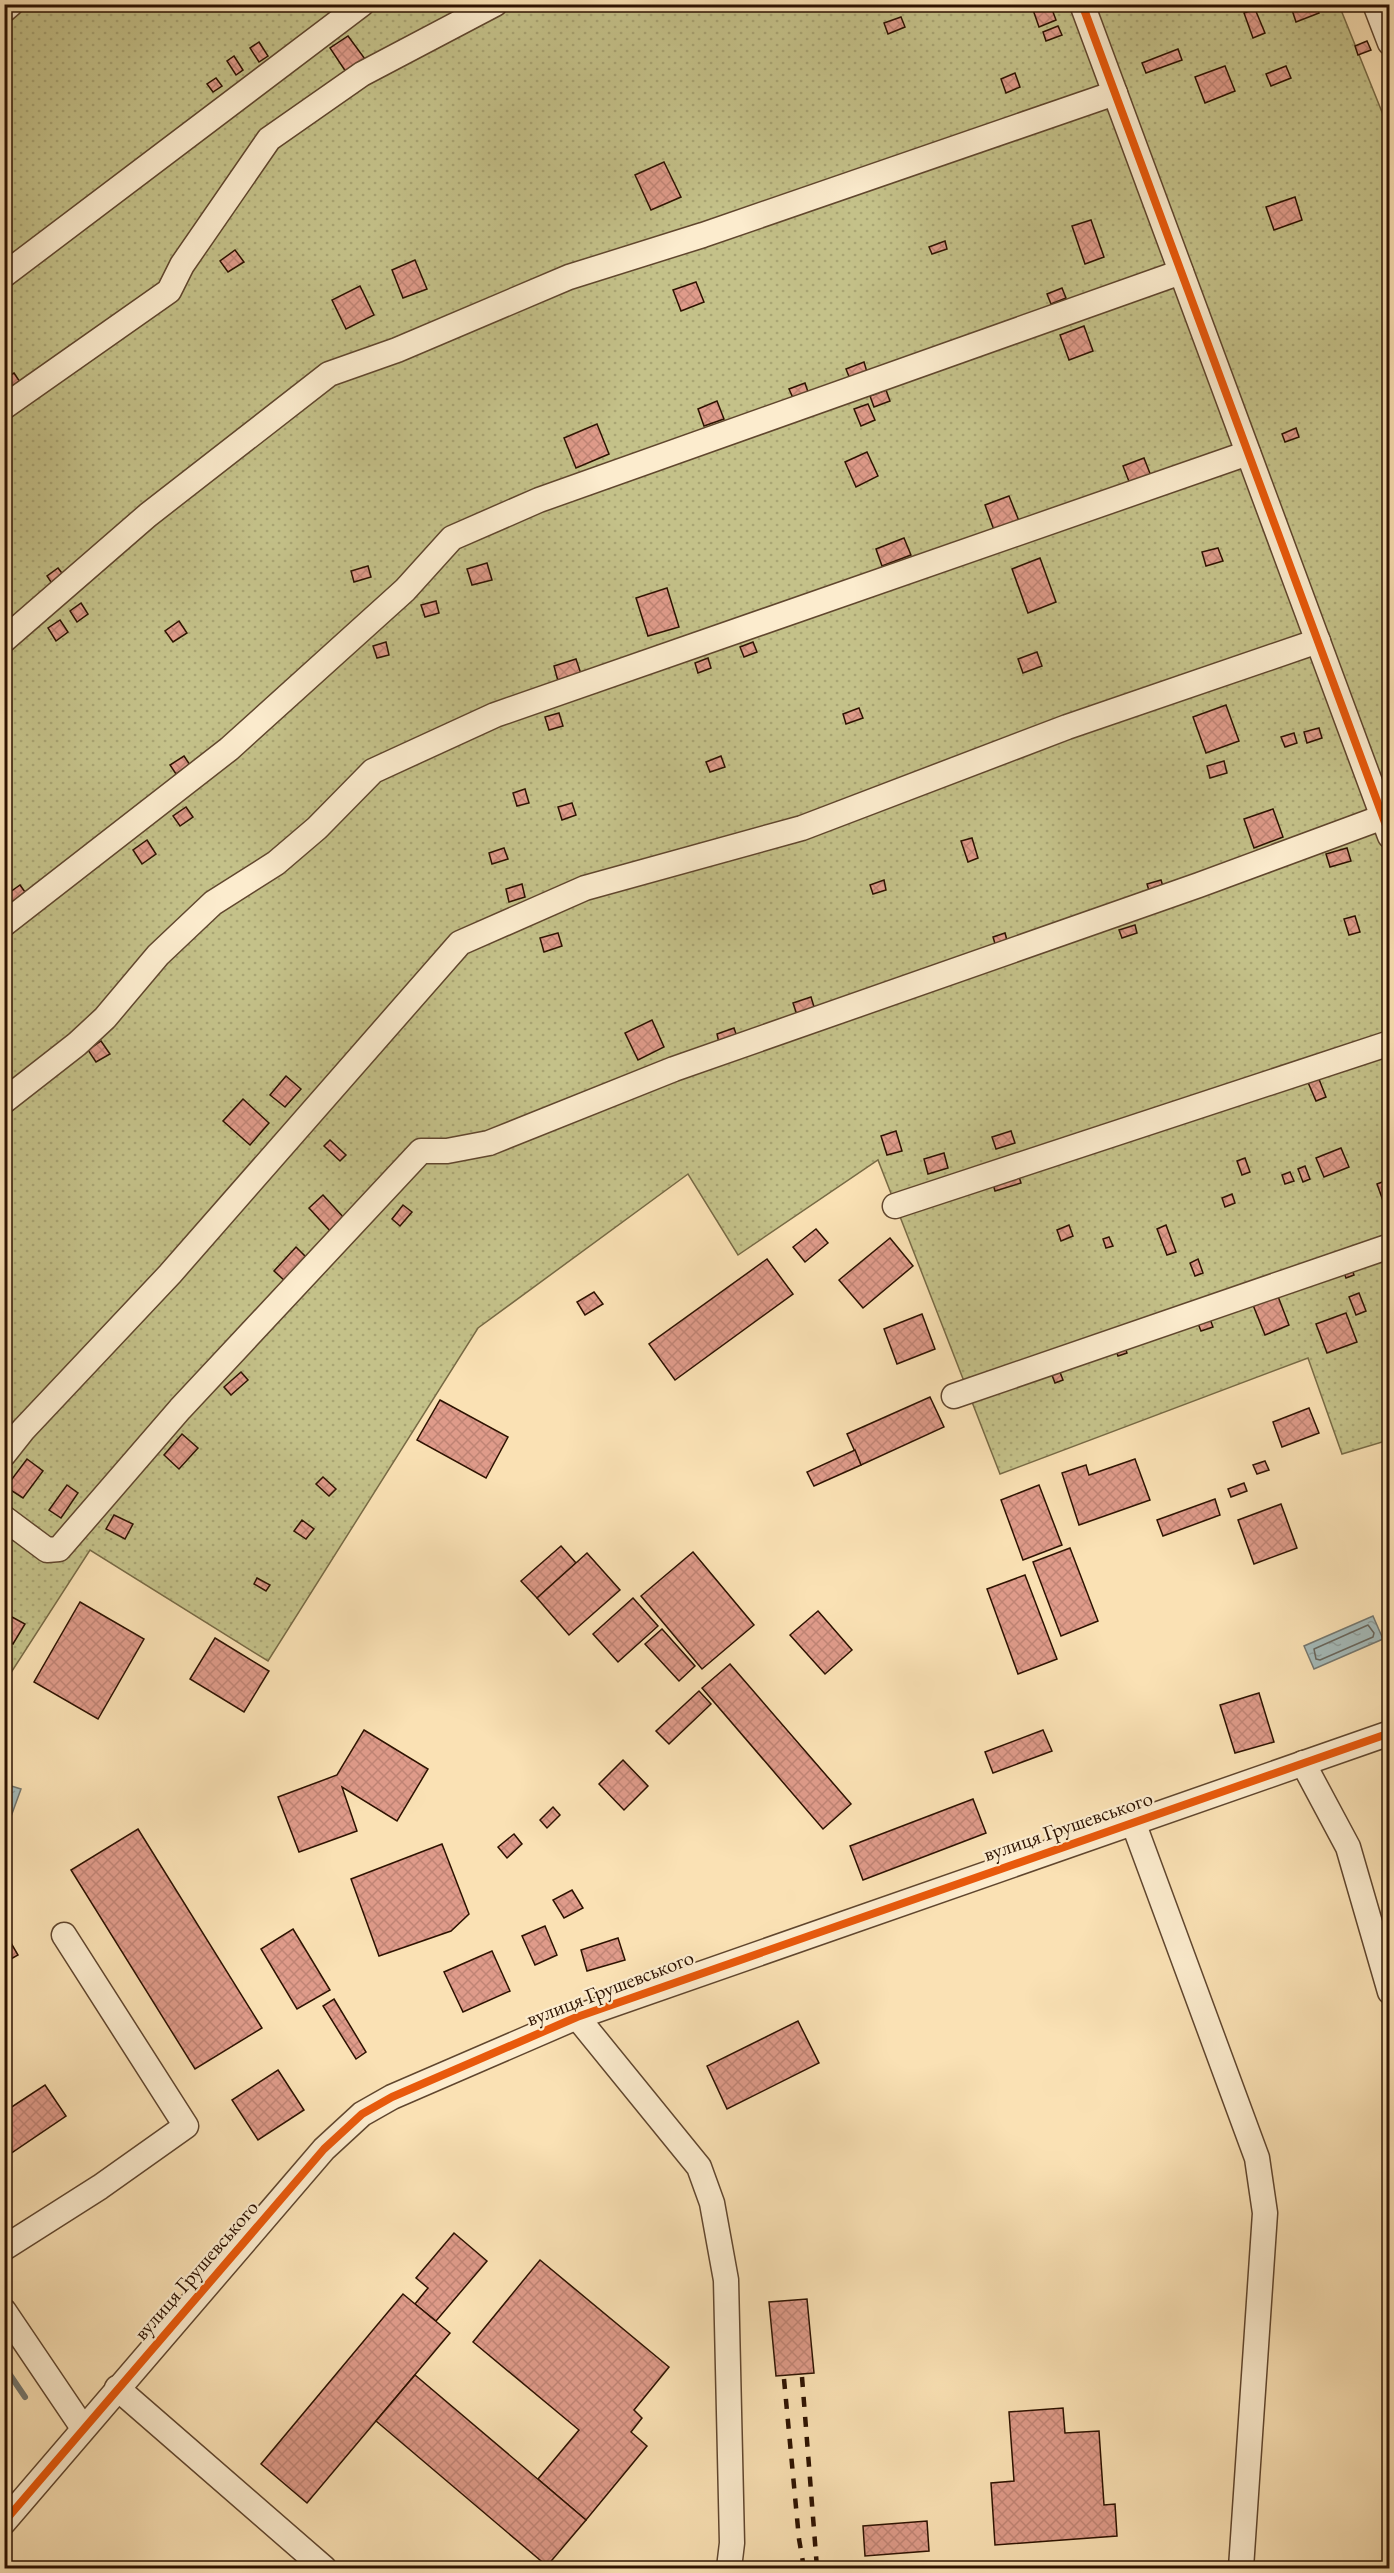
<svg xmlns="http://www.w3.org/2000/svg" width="1394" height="2573" font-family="'EB Garamond',serif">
  <defs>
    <pattern id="green-dots" width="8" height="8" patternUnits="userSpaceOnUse" patternTransform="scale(1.5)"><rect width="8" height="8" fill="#c4c189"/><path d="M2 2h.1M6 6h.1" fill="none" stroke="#a9a574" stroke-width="1.8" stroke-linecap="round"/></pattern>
    <pattern id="water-ripples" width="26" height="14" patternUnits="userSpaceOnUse" patternTransform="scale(1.5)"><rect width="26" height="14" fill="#a4bab9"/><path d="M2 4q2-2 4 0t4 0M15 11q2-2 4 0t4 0" fill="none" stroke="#8e9f9d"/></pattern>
    <pattern id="building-cross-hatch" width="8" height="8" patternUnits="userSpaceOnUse" patternTransform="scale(1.5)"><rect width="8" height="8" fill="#df9b8a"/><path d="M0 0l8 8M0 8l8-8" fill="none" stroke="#c08475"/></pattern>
  </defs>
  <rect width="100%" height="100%" fill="#fae1b4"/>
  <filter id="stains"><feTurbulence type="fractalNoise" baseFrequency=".00333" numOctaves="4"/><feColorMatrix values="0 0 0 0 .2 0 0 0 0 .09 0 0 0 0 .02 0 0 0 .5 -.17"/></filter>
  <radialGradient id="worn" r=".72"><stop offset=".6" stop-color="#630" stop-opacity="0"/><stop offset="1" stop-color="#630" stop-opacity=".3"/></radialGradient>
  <path fill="url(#green-dots)" stroke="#786a45" stroke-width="1.5" d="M5 5H1339L1390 132 1389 1440 1342 1454 1308 1358 1000 1474 878 1160 738 1255 688 1174 478 1328 268 1661 90 1550 5 1682Z"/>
  <g fill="url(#water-ripples)" stroke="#74776f" stroke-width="1.5">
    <path d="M1373 1616 1383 1639 1314 1669 1304 1646Z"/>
    <path d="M5 1784 21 1789 5 1833 4 1784Z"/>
  </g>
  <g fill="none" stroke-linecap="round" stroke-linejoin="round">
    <path stroke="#68665d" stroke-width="1.5" d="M1368 1625 1374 1633 1373 1637 1320 1660 1316 1659 1314 1649Z"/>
    <path stroke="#74776f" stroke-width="6" d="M4 2366 25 2397"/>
  </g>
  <g fill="url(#building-cross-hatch)" stroke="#2d1201" stroke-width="1.5">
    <path d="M1031 4H1050L1056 20 1039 27Z"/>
    <path d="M1290 4H1316L1319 13 1296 22Z"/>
    <path d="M1255 9 1265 33 1253 38 1244 13Z"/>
    <path d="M901 17 905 27 888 34 884 23Z"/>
    <path d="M1058 26 1062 35 1046 41 1043 32Z"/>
    <path d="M348 36 365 59 346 72 330 48Z"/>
    <path d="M1367 41 1371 50 1358 55 1355 46Z"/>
    <path d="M259 42 268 56 259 62 250 48Z"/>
    <path d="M1178 49 1182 60 1146 73 1142 63Z"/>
    <path d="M234 56 243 70 236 75 227 61Z"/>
    <path d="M1225 66 1235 91 1205 103 1195 77Z"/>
    <path d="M1286 66 1291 78 1271 86 1266 74Z"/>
    <path d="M1015 73 1020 87 1006 93 1001 79Z"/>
    <path d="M216 78 222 86 213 92 207 84Z"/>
    <path d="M664 162 681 197 651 210 635 175Z"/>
    <path d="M1295 197 1302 220 1274 230 1266 207Z"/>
    <path d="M1091 220 1104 257 1085 264 1072 226Z"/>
    <path d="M945 241 947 249 932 254 929 247Z"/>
    <path d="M235 250 244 262 228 272 220 261Z"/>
    <path d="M415 260 427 289 403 298 392 270Z"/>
    <path d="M696 282 704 302 681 311 673 290Z"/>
    <path d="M360 286 374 315 346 329 332 300Z"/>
    <path d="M1062 288 1066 298 1051 304 1047 294Z"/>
    <path d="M1084 326 1093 351 1069 360 1060 335Z"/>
    <path d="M864 362 867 372 850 379 846 369Z"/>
    <path d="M14 373 20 382 7 391 4 379Z"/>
    <path d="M805 383 808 392 793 398 789 389Z"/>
    <path d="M886 390 890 401 874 407 870 396Z"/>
    <path d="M717 401 724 419 704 426 698 409Z"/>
    <path d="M868 404 875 420 861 426 854 409Z"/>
    <path d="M597 424 609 454 576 468 564 438Z"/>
    <path d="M1296 428 1299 437 1285 442 1282 434Z"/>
    <path d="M867 452 878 476 856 487 845 462Z"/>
    <path d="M1144 458 1151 476 1130 484 1123 466Z"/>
    <path d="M1009 496 1019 521 994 530 985 505Z"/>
    <path d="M904 538 911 555 882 566 876 549Z"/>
    <path d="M1218 548 1223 561 1206 566 1202 552Z"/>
    <path d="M1040 558 1056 602 1028 613 1012 569Z"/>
    <path d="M487 563 492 580 472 585 467 569Z"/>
    <path d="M368 566 371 577 354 582 351 571Z"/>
    <path d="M58 568 65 577 53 585 47 576Z"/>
    <path d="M667 588 679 627 648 636 636 598Z"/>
    <path d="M436 601 439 613 425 617 421 605Z"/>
    <path d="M81 603 88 614 77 622 70 611Z"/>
    <path d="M60 620 68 632 56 641 48 628Z"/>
    <path d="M179 621 187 633 173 642 165 631Z"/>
    <path d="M386 642 389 655 377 658 373 646Z"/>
    <path d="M753 642 757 652 744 657 740 647Z"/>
    <path d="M1037 652 1042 666 1023 673 1018 659Z"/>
    <path d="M708 658 711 668 698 673 695 663Z"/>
    <path d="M576 659 581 674 558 681 554 666Z"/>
    <path d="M1226 705 1239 741 1206 753 1193 717Z"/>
    <path d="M859 708 863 718 846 724 843 714Z"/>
    <path d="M559 713 563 726 549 730 545 717Z"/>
    <path d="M1319 728 1322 738 1307 743 1304 732Z"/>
    <path d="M1294 733 1297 743 1285 747 1281 737Z"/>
    <path d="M184 756 190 765 176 774 170 765Z"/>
    <path d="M721 756 725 767 710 772 706 762Z"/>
    <path d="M1224 761 1227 773 1210 778 1207 766Z"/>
    <path d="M525 789 529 803 517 806 513 793Z"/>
    <path d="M572 803 576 815 562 820 558 807Z"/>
    <path d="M186 807 193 817 180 826 173 816Z"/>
    <path d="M1273 809 1283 837 1254 848 1244 819Z"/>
    <path d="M972 838 978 858 968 862 961 841Z"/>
    <path d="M147 840 156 854 142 864 133 850Z"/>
    <path d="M504 848 508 859 492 864 489 853Z"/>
    <path d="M1347 848 1351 861 1330 867 1326 854Z"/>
    <path d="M884 880 886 890 873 894 870 885Z"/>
    <path d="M1161 880 1164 890 1150 894 1147 884Z"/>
    <path d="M522 884 525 897 509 902 506 889Z"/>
    <path d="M20 885 30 899 15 909 6 895Z"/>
    <path d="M1355 916 1360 932 1349 935 1344 919Z"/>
    <path d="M1135 925 1137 933 1122 938 1119 930Z"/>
    <path d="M558 933 562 946 544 952 540 938Z"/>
    <path d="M1005 933 1008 944 996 947 993 937Z"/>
    <path d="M811 997 815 1010 797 1015 793 1003Z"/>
    <path d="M652 1020 664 1047 638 1060 625 1033Z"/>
    <path d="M734 1028 737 1037 719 1043 717 1034Z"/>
    <path d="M101 1041 110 1054 96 1062 88 1050Z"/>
    <path d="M1315 1069 1326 1097 1316 1101 1304 1073Z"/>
    <path d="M286 1076 301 1089 285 1107 270 1095Z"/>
    <path d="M243 1099 269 1123 250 1145 223 1121Z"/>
    <path d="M896 1131 902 1151 887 1155 881 1136Z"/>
    <path d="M1011 1131 1015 1143 996 1149 992 1137Z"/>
    <path d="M330 1140 346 1155 340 1161 324 1146Z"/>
    <path d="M1341 1148 1349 1167 1324 1177 1316 1158Z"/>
    <path d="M944 1153 948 1168 928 1174 924 1159Z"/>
    <path d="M1245 1158 1250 1172 1242 1175 1237 1161Z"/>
    <path d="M1305 1166 1310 1179 1303 1182 1298 1169Z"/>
    <path d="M1017 1170 1021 1183 995 1191 991 1177Z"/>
    <path d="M1290 1172 1294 1181 1285 1184 1282 1175Z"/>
    <path d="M1390 1179V1208L1386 1209 1377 1184Z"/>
    <path d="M1232 1194 1235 1203 1225 1207 1222 1198Z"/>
    <path d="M323 1195 345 1219 331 1232 309 1208Z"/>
    <path d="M403 1205 412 1212 400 1226 392 1219Z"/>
    <path d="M1069 1225 1073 1236 1061 1241 1057 1230Z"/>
    <path d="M1166 1225 1176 1252 1167 1255 1157 1229Z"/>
    <path d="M816 1229 828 1243 805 1262 793 1247Z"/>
    <path d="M1109 1237 1113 1246 1106 1248 1103 1239Z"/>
    <path d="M890 1238 913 1266 863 1308 839 1280Z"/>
    <path d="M296 1247 308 1259 286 1282 274 1271Z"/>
    <path d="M767 1259 793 1294 675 1380 649 1344Z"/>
    <path d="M1198 1259 1203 1273 1195 1276 1190 1263Z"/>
    <path d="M1350 1264 1354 1275 1346 1278 1342 1267Z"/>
    <path d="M1274 1286 1289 1325 1265 1335 1249 1295Z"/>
    <path d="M594 1292 603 1304 585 1315 577 1302Z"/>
    <path d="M1359 1293 1366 1311 1356 1315 1349 1297Z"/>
    <path d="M1207 1311 1213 1327 1201 1331 1195 1316Z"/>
    <path d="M1346 1313 1357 1342 1327 1353 1316 1324Z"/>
    <path d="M922 1314 935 1349 897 1364 884 1329Z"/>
    <path d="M1123 1342 1127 1353 1118 1356 1114 1345Z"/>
    <path d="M1058 1367 1063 1380 1055 1383 1050 1370Z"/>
    <path d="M241 1372 248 1380 231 1395 224 1387Z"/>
    <path d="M930 1397 944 1427 861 1465 847 1434Z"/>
    <path d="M440 1400 508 1437 486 1478 417 1440Z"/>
    <path d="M1309 1408 1319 1433 1282 1447 1273 1422Z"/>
    <path d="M182 1434 198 1448 179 1469 164 1455Z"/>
    <path d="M855 1450 861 1465 814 1486 807 1472Z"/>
    <path d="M27 1459 43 1471 23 1498 6 1487Z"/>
    <path d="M1135 1459 1150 1500 1079 1525 1062 1473 1086 1465 1089 1475Z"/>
    <path d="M1265 1461 1269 1470 1257 1474 1253 1465Z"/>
    <path d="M323 1477 336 1489 329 1496 316 1484Z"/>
    <path d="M1244 1483 1247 1491 1231 1497 1228 1489Z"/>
    <path d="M67 1485 78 1493 61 1518 49 1510Z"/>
    <path d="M1039 1485 1062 1545 1023 1560 1001 1500Z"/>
    <path d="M1215 1499 1220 1515 1163 1536 1157 1520Z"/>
    <path d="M1281 1504 1297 1548 1254 1564 1238 1520Z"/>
    <path d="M114 1515 133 1524 125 1539 106 1529Z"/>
    <path d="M302 1520 314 1529 306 1539 294 1531Z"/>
    <path d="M561 1546 576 1563 537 1598 521 1581Z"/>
    <path d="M1070 1548 1098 1621 1061 1636 1033 1562Z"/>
    <path d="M693 1552 754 1625 702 1669 641 1596Z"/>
    <path d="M587 1553 620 1590 569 1635 537 1598Z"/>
    <path d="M1025 1575 1057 1659 1018 1674 987 1589Z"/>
    <path d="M257 1578 270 1585 266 1591 254 1584Z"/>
    <path d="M633 1598 658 1626 618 1662 593 1634Z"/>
    <path d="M80 1602 144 1639 98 1719 34 1682Z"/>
    <path d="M818 1611 852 1650 825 1674 790 1635Z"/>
    <path d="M12 1617 25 1624 13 1644 4 1639V1631Z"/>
    <path d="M662 1629 695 1666 679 1681 645 1644Z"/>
    <path d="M215 1638 269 1671 244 1712 190 1679Z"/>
    <path d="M730 1664 851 1804 823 1829 702 1688Z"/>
    <path d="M699 1691 711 1704 669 1744 656 1731Z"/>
    <path d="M1259 1693 1274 1742 1235 1753 1220 1705Z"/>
    <path d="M364 1730 428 1769 397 1821 342 1787 357 1831 299 1852 278 1797 337 1775Z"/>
    <path d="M1043 1730 1052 1751 993 1773 985 1752Z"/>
    <path d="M623 1760 648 1786 624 1810 599 1784Z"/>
    <path d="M973 1799 986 1833 863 1880 850 1846Z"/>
    <path d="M553 1807 560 1815 547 1828 540 1820Z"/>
    <path d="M138 1829 262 2028 195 2069 71 1870Z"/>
    <path d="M514 1834 522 1844 507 1858 498 1847Z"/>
    <path d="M442 1844 469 1914 451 1931 379 1956 351 1879Z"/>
    <path d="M572 1890 583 1908 564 1918 553 1900Z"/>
    <path d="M545 1926 557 1955 535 1965 522 1936Z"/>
    <path d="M293 1929 330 1990 297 2009 261 1949Z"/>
    <path d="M4 1931 18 1955 4 1963Z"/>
    <path d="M618 1938 625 1960 587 1971 581 1950Z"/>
    <path d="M492 1951 510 1991 463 2012 444 1972Z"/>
    <path d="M334 1999 366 2052 356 2059 323 2006Z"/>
    <path d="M798 2021 819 2063 727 2109 707 2066Z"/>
    <path d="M278 2070 304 2110 258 2140 232 2100Z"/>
    <path d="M45 2085 66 2116 4 2158V2112Z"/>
    <path d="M454 2233 487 2261 436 2321 415 2304 428 2288 416 2278Z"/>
    <path d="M540 2260 669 2367 634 2410 642 2418 631 2432 647 2446 586 2520 538 2479 579 2430 473 2342Z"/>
    <path d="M403 2294 450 2333 307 2503 261 2464Z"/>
    <path d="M807 2299 814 2373 776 2376 769 2302Z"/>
    <path d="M415 2375 586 2520 547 2566 376 2421Z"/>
    <path d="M1063 2408 1065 2433 1099 2431 1104 2505 1115 2504 1117 2536 995 2545 991 2483 1014 2481 1009 2412Z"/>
    <path d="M927 2521 929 2551 865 2556 863 2526Z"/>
  </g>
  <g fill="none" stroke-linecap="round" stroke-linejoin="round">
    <defs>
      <g id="minor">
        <path d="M1082 4 1390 836"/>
        <path d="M1375 4 1390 43"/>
        <path d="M4 10 11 4"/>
        <path d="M4 275 362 4"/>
        <path d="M4 407 169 291 182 265 269 139 362 74 495 4"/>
        <path d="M4 640 148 515 329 374 397 350 569 277 703 235 1115 93"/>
        <path d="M4 924 229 749 405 590 452 538 539 500 1181 272"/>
        <path d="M4 1101 77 1044 105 1018 158 955 213 903 276 863 317 828 373 771 495 715 1248 453"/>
        <path d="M895 1206 1390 1043"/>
        <path d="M954 1396 1390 1246"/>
        <path d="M4 1454 23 1430 170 1274 460 943 585 888 802 828 1067 727 1318 641"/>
        <path d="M4 1518 47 1550 59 1549 180 1409 421 1151H447L489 1143 674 1069 1199 885 1383 817"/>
        <path d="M1303 1763 1348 1847 1390 1992"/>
        <path d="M1133 1822 1257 2158 1265 2213 1241 2568"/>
        <path d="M577 2017 699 2167 712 2203 726 2280 732 2543 729 2568"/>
        <path d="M4 2248 100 2187 186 2126 64 1935"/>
        <path d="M4 2311 83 2428"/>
        <path d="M117 2388 324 2568"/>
        <path d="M4 2522 324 2149 362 2114 392 2097 577 2017 1390 1733"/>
      </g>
    </defs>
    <use href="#minor" stroke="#60462e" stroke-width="27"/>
    <use href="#minor" stroke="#fcecce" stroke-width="24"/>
    <g stroke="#2d1201" stroke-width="4.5" stroke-dasharray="10 10" stroke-linecap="butt">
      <path d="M802 2377 817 2568"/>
      <path d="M784 2379 799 2539 804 2568"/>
    </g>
    <defs>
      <g id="cycleway">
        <path d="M1082 4 1390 836"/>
        <path d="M4 2522 324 2149 362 2114 392 2097 577 2017 1390 1733"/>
      </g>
    </defs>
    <use href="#cycleway" stroke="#fcecce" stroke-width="11"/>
    <use href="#cycleway" stroke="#e8590c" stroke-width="8"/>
  </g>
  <g text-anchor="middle" stroke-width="4.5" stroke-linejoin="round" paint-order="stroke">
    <g font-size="21" fill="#2d1201" stroke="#fcecce">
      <text transform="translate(1068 1826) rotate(-19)" y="7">вулиця Грушевського</text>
      <text transform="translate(610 1988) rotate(-21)" y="7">вулиця Грушевського</text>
      <text transform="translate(196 2270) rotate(-49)" y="7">вулиця Грушевського</text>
    </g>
  </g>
  <rect width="1394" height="2573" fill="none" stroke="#fae1b4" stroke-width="24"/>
  <rect x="6" y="6" width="1382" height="2561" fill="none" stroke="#2d1201" stroke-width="3"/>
  <rect x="12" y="12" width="1370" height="2549" fill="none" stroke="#2d1201" stroke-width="1.5"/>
  <rect width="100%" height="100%" filter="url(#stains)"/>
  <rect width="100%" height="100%" fill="url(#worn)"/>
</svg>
